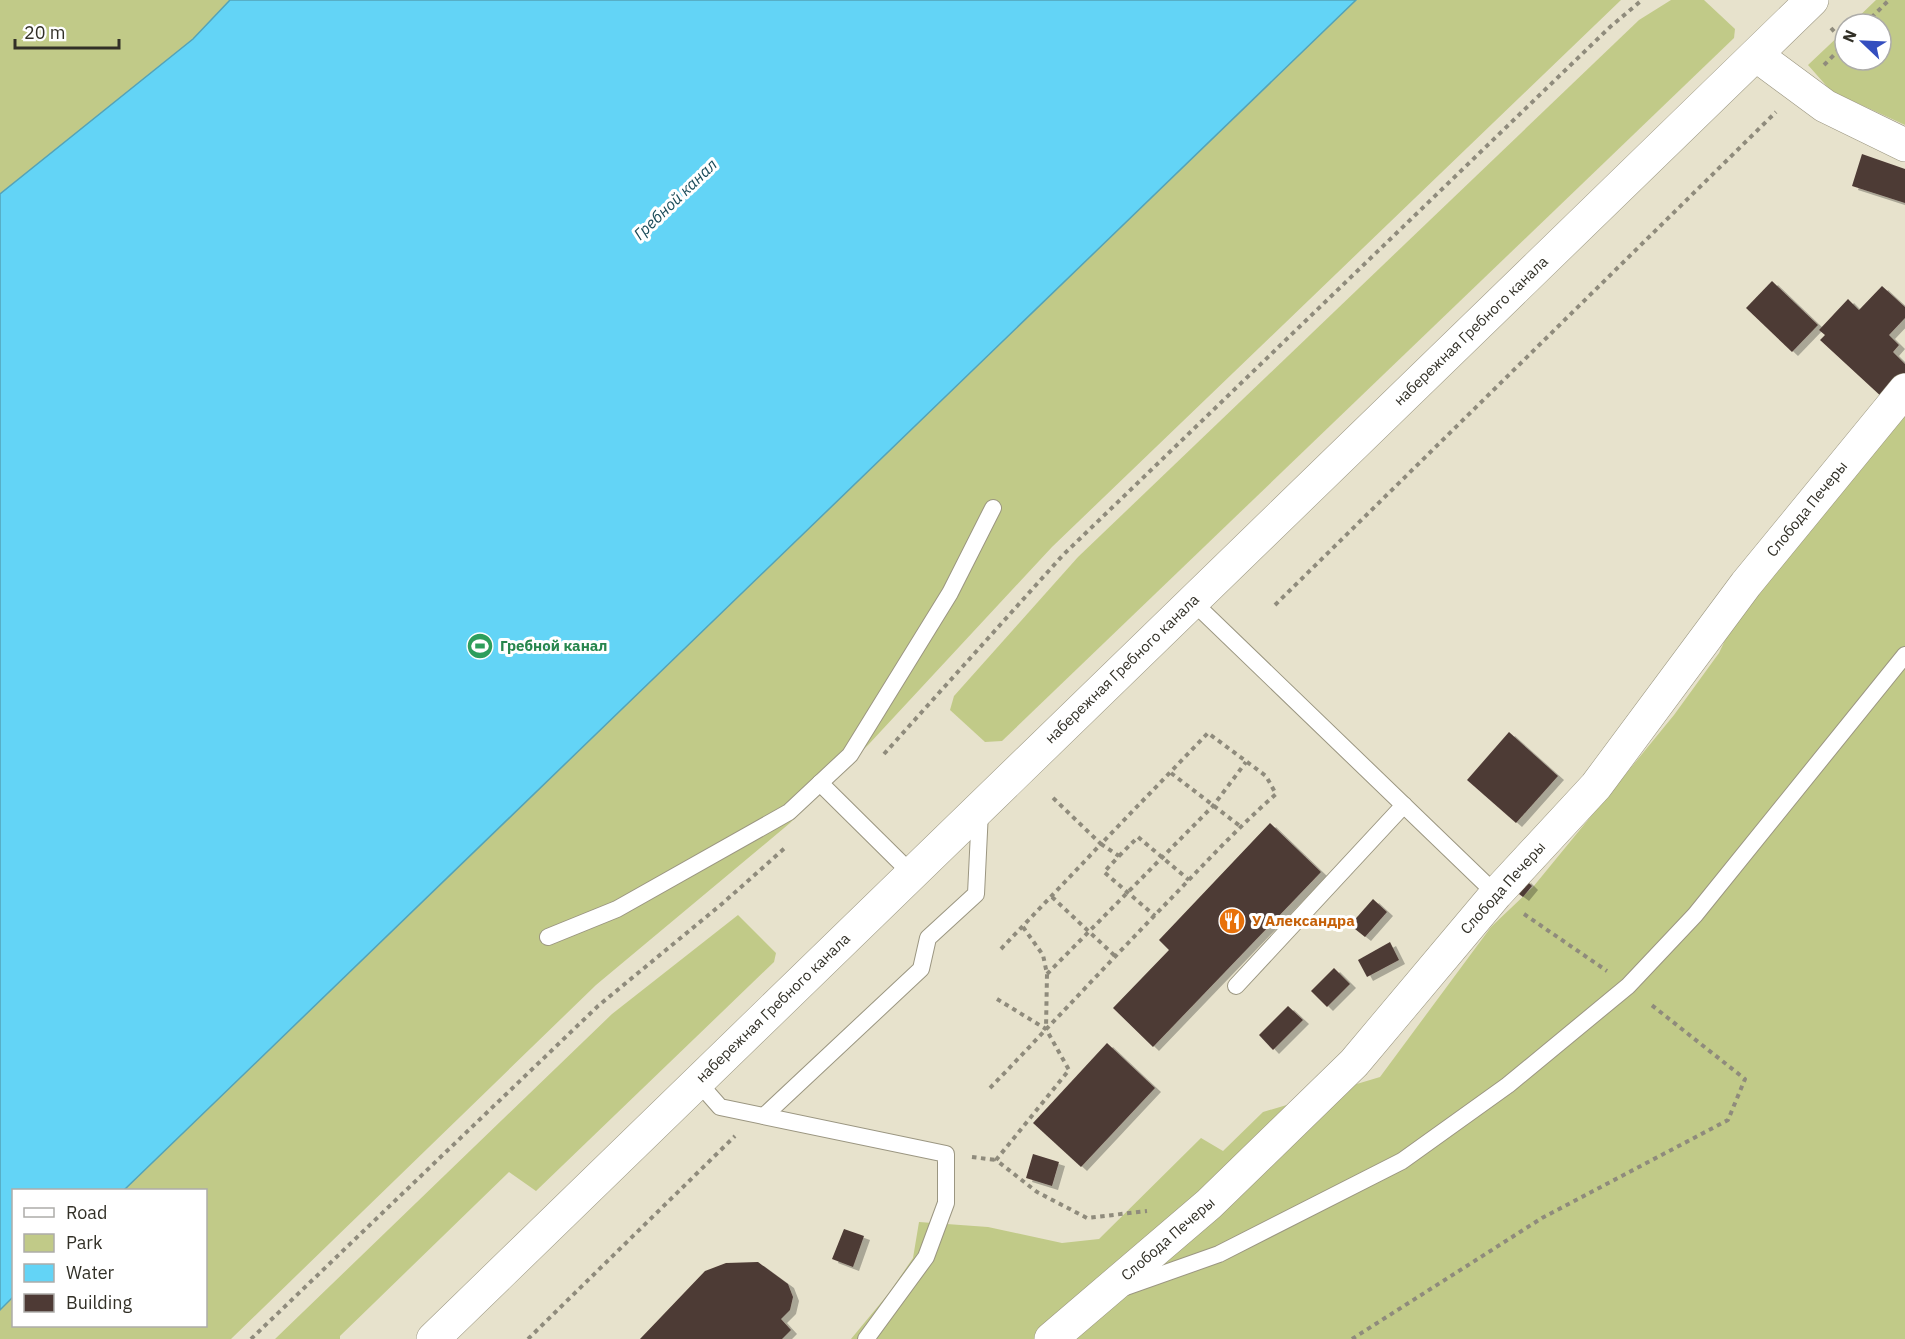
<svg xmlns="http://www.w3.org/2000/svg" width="1905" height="1339" font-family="'IBM Plex Sans',sans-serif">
  <defs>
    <filter id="shadow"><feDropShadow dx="6" dy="4" stdDeviation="0" flood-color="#0004"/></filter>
  </defs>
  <rect width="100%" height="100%" fill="#e7e2cc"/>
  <g fill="#c1ca88" fill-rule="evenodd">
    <path d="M0 0H1621L1052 547 869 744 790 823 596 985 231 1339H0ZM14 1190H206V1326H14Z"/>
    <path d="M1671 0H1704L1735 29 1734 38 1002 741 985 742 950 710 954 696 1078 557 1639 20Z"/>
    <path d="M1876 0H1905V125L1831 91 1808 65 1845 30V60H1881V24H1851Z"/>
    <path d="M1905 414V1339H851L889 1293 913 1258 919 1222 988 1227 1062 1243 1099 1239 1201 1138 1223 1151 1263 1112 1380 1077 1491 927 1533 887 1674 715 1719 653 1734 621Z"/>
    <path d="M738 915 776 953 774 962 536 1191 509 1172 340 1336V1339H275L612 1014Z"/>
  </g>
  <path fill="#63d4f6" stroke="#54a3b8" stroke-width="1.5" d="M230 0H1356L124 1190H14L13 1297 0 1310V194L193 39Z"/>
  <g fill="#4e3a35" filter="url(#shadow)">
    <path d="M1862 154 1905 169V203L1852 186Z"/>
    <path d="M1772 281 1818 325 1792 352 1746 308Z"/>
    <path d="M1882 286 1905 307V318L1889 335 1899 345 1893 352 1905 364V375L1884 399 1820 340 1825 335 1819 330 1848 299 1859 310Z"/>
    <path d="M1509 732 1558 776 1516 823 1467 780Z"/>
    <path d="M1270 823 1321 872 1153 1047 1113 1008 1169 950 1159 940Z"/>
    <path d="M1525 879 1532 886 1523 897 1515 891Z"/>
    <path d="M1373 899 1387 912 1365 937 1350 925Z"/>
    <path d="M1390 942 1399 960 1367 977 1358 960Z"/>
    <path d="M1334 968 1350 984 1327 1007 1311 991Z"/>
    <path d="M1288 1006 1303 1020 1273 1050 1259 1035Z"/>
    <path d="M1107 1043 1155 1088 1081 1167 1033 1123Z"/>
    <path d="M1033 1154 1059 1162 1052 1186 1026 1178Z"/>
    <path d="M844 1229 864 1236 853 1267 832 1259Z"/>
    <path d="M758 1262 788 1284 793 1297 790 1310 781 1319 791 1330 782 1339H640L705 1271 726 1263Z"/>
  </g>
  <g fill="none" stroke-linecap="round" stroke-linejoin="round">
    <defs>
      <g id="lane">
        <path d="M1192 601 1496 894"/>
        <path d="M820 783 912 874"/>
        <path d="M548 937 617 909 789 812 850 755 950 593 993 508"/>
        <path d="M1236 986 1404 805"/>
        <path d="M698 1082 720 1107 946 1154V1203L926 1257 866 1339"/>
        <path d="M764 1116 921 969 928 938 976 894 980 811"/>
        <path d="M1123 1288 1219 1254 1402 1161 1508 1085 1628 986 1695 915 1905 655"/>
      </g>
      <g id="street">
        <path d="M1756 55 1825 106 1905 145"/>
        <path d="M1051 1339 1209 1204 1354 1063 1496 894 1596 786 1746 584 1905 390"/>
      </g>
      <path id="secondary" d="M433 1339 1812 0"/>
    </defs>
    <use href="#lane" stroke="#9b9681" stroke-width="18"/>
    <use href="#street" stroke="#9b9681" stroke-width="34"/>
    <use href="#secondary" stroke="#9b9681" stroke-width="34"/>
    <g stroke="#8f8b7c" stroke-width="4" stroke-dasharray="4.5 4.5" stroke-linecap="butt">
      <path d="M1865 24 1889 0"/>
      <path d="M1831 28 1845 43"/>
      <path d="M1824 65 1845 44"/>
      <path d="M1275 605 1776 112"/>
      <path d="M884 754 1063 555 1610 27 1642 0"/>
      <path d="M1171 773 1240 826"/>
      <path d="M1119 856 1138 837 1189 880"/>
      <path d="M1052 897 1115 956"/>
      <path d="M1524 914 1607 971"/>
      <path d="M1023 927 1043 955 1047 974 1046 1029"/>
      <path d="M1001 949 1101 844 1050 795"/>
      <path d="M1047 974 1213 806 1246 762"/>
      <path d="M997 999 1046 1029 1069 1070 996 1160 1037 1192 1087 1218 1147 1211"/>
      <path d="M990 1088C1045 1031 1099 973 1154 916 1194 875 1233 832 1276 794L1266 776 1208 733 1101 844 1119 856 1104 872 1155 916"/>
      <path d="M972 1157 996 1160"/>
      <path d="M251 1339 598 1006 723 903 787 846"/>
      <path d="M528 1339 735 1136"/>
      <path d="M1352 1339 1542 1218 1728 1120 1745 1079 1649 1003"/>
    </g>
    <use href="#lane" stroke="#fff" stroke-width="16"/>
    <use href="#street" stroke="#fff" stroke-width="33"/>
    <use href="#secondary" stroke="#fff" stroke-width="33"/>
  </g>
  <defs>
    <symbol id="stadium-disc" viewBox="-11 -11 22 22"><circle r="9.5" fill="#2e9e5b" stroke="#fff"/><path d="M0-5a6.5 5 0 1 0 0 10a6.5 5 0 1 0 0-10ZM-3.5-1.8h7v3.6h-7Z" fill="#fff"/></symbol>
    <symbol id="restaurant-disc" viewBox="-11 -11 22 22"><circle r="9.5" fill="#e8710a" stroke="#fff"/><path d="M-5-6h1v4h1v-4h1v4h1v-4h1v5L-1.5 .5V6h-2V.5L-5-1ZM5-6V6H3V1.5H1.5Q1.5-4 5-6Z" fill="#fff"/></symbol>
  </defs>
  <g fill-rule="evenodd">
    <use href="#stadium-disc" x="465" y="631" width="30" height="30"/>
    <use href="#restaurant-disc" x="1217" y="906" width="30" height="30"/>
  </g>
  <g text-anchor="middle" stroke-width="6" stroke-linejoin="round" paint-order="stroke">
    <g font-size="15" fill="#323027" stroke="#fff">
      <text transform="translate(1471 331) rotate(-44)" y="5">набережная Гребного канала</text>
      <text transform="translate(1807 509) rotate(-51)" y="5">Слобода Печеры</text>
      <text transform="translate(1122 669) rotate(-44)" y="5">набережная Гребного канала</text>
      <text transform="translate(1503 888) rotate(-48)" y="5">Слобода Печеры</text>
      <text transform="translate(773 1008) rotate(-44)" y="5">набережная Гребного канала</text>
      <text transform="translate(1168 1239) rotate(-41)" y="5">Слобода Печеры</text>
    </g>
    <g font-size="15" font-weight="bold" fill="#27864d" stroke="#fff" text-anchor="start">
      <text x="500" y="651">Гребной канал</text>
    </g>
    <g font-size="15" font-weight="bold" fill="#c56008" stroke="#fff" text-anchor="start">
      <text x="1252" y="926">У Александра</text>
    </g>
    <g font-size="16" font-style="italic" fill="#1a4b59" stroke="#fff">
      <text transform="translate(675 199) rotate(-44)" y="6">Гребной канал</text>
    </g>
  </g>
  <rect x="12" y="1189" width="195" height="138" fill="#ffffff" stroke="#adaca9" stroke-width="1.5"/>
  <rect x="24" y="1208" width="30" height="9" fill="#ffffff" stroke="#adaca9" stroke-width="1.5"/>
  <text x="66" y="1219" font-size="18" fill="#323027">Road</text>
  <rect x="24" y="1234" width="30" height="18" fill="#c1ca88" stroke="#adaca9" stroke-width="1.5"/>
  <text x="66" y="1249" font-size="18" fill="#323027">Park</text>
  <rect x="24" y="1264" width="30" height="18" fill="#63d4f6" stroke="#adaca9" stroke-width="1.5"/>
  <text x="66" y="1279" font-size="18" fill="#323027">Water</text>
  <rect x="24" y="1294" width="30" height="18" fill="#4e3a35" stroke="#adaca9" stroke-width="1.5"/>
  <text x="66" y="1309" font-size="18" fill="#323027">Building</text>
  <g transform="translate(1863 42) rotate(293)"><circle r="28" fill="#ffffff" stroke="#adaca9" stroke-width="1.5"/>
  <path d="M0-4.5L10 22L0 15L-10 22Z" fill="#344ebf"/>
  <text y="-9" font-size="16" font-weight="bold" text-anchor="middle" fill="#323027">N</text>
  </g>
  <path d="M15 39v9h104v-9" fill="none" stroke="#323027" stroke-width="3"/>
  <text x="24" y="39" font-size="18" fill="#323027" stroke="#ffffff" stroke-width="4.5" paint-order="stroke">20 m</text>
</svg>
